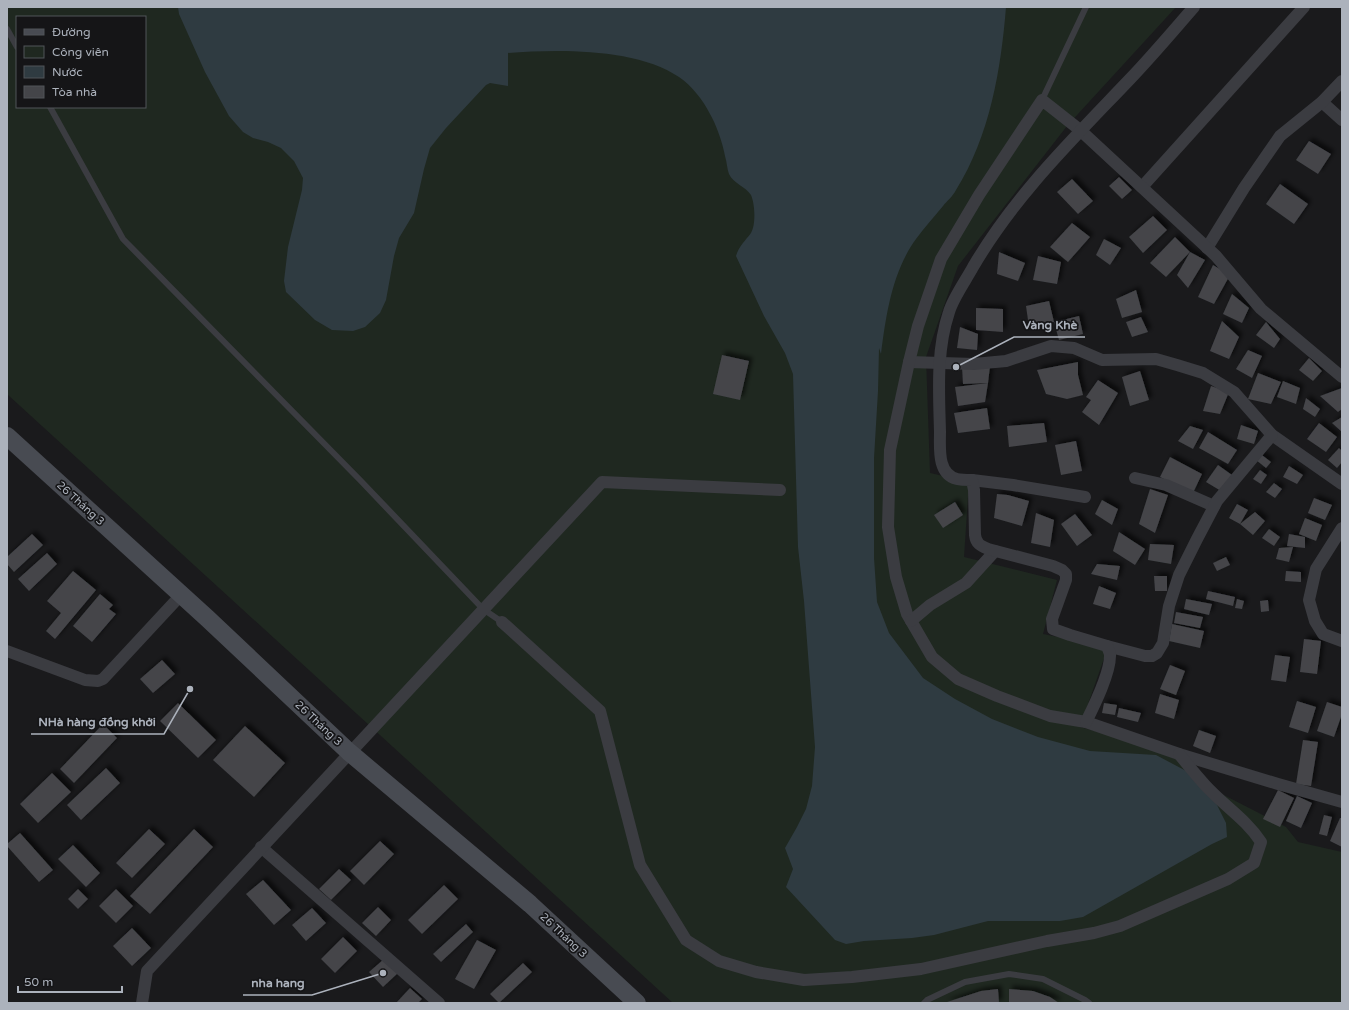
<svg xmlns="http://www.w3.org/2000/svg" width="1349" height="1010" font-family="'Varela Round',sans-serif">
  <defs>
    <filter id="shadow"><feDropShadow dx="3.5" dy="-3.5" stdDeviation="2" flood-color="#0009"/></filter>
  </defs>
  <rect width="100%" height="100%" fill="#1a1a1c"/>
  <path fill="#1f2820" fill-rule="evenodd" d="M7 7H1176L1067 126 958 266 926 357 930 473 969 482 964 557 1057 580 1043 634 1108 647 1080 727 1170 751 1216 791 1286 827 1298 842 1342 852V1003H673L7 394ZM17 17H145V107H17Z"/>
  <path fill="#2f3b41" d="M178 7H1006C1001 69 990 136 956 190 953 196 947 201 943 206 934 217 924 228 916 239 892 272 886 315 881 354L879 348 878 391 874 458V558L877 602 889 633 923 678 955 699 992 719 1038 737 1090 751 1156 755 1190 773 1216 803 1226 823 1227 837 1212 844 1083 917 1060 921H988L934 935 912 938 864 941 846 944 835 940 786 887 793 869 785 848 797 827 806 809 812 786 815 747 804 601 798 547 793 374 785 353 764 316 736 256C739 246 745 241 751 233 756 225 755 204 751 195 746 187 733 183 729 174 727 169 727 162 725 156 723 144 716 124 710 114 703 100 692 86 679 77 637 48 558 49 508 53V86L490 83 486 85 446 128 430 148 424 169 414 213 399 238 394 256 386 300 380 313 365 327 353 331 332 330 315 320 286 292 284 281 288 247 302 190 303 178 294 161 281 148 268 142 253 138 243 132 229 116 205 72 179 14Z"/>
  <g fill="#444549" filter="url(#shadow)">
    <path d="M1309 141 1331 154 1318 174 1296 160Z"/>
    <path d="M1119 177 1132 190 1122 199 1109 186Z"/>
    <path d="M1072 179 1093 201 1078 214 1057 192Z"/>
    <path d="M1280 184 1308 204 1294 224 1266 204Z"/>
    <path d="M1153 216 1167 230 1143 253 1129 237Z"/>
    <path d="M1072 223 1090 237 1068 262 1050 247Z"/>
    <path d="M1175 237 1190 252 1166 277 1150 263Z"/>
    <path d="M1104 239 1121 248 1110 265 1096 255Z"/>
    <path d="M999 252 1025 263 1018 281 997 274Z"/>
    <path d="M1190 252 1205 260 1188 288 1177 275Z"/>
    <path d="M1038 256 1061 262 1057 284 1033 280Z"/>
    <path d="M1213 265 1230 275 1214 304 1198 297Z"/>
    <path d="M1136 290 1142 312 1122 318 1116 299Z"/>
    <path d="M1232 294 1249 308 1242 323 1223 314Z"/>
    <path d="M1049 301 1054 322 1029 327 1026 306Z"/>
    <path d="M976 308 1003 309V332L976 330Z"/>
    <path d="M1079 316 1083 334 1059 340 1054 322Z"/>
    <path d="M1141 317 1148 332 1132 337 1126 322Z"/>
    <path d="M1222 321 1239 337 1229 359 1210 351Z"/>
    <path d="M1266 322 1280 339 1274 348 1256 335Z"/>
    <path d="M960 327 978 334 977 350 957 348Z"/>
    <path d="M1248 350 1262 356 1252 378 1236 369Z"/>
    <path d="M722 355 749 361 740 400 713 394Z"/>
    <path d="M1309 358 1322 371 1313 381 1299 370Z"/>
    <path d="M1078 362V375L1083 395 1067 399 1046 394 1037 370Z"/>
    <path d="M990 366 988 383 963 384 962 367Z"/>
    <path d="M1140 371 1149 400 1130 406 1122 377Z"/>
    <path d="M1258 373 1281 382 1271 404 1248 399Z"/>
    <path d="M1098 380 1118 393 1099 425 1082 412 1091 400 1086 397Z"/>
    <path d="M1283 381 1300 388 1296 404 1277 397Z"/>
    <path d="M988 383 985 402 958 406 955 387Z"/>
    <path d="M1211 386 1229 392 1220 414 1203 411Z"/>
    <path d="M1342 388V409L1338 412 1320 396Z"/>
    <path d="M1306 398 1320 409 1315 417 1303 409Z"/>
    <path d="M987 408 990 429 958 433 954 413Z"/>
    <path d="M1342 417V432L1332 423Z"/>
    <path d="M1044 423 1047 442 1009 447 1007 426Z"/>
    <path d="M1319 423 1337 437 1326 452 1307 439Z"/>
    <path d="M1241 425 1258 431 1254 444 1237 439Z"/>
    <path d="M1190 426 1203 430 1193 449 1178 441Z"/>
    <path d="M1208 432 1237 450 1228 464 1199 448Z"/>
    <path d="M1076 441 1082 471 1061 475 1055 445Z"/>
    <path d="M1339 448 1342 451V462L1337 468 1328 460Z"/>
    <path d="M1258 452 1271 462 1266 468 1256 460Z"/>
    <path d="M1170 457 1202 474 1193 493 1160 477Z"/>
    <path d="M1218 465 1232 475 1221 491 1206 482Z"/>
    <path d="M1289 466 1303 475 1297 484 1283 477Z"/>
    <path d="M1260 470 1267 475 1261 484 1253 479Z"/>
    <path d="M1274 483 1282 489 1275 498 1266 492Z"/>
    <path d="M1150 489 1168 495 1155 533 1139 524Z"/>
    <path d="M997 494 1008 495 1029 501 1022 526 994 518Z"/>
    <path d="M1314 498 1332 505 1325 520 1308 513Z"/>
    <path d="M1102 500 1118 509 1112 525 1095 514Z"/>
    <path d="M955 502 963 515 943 528 934 515Z"/>
    <path d="M1237 504 1248 510 1240 524 1255 512 1265 521 1253 535 1240 524 1229 518Z"/>
    <path d="M1036 513 1054 520 1050 547 1031 543Z"/>
    <path d="M1075 514 1092 535 1077 546 1061 524Z"/>
    <path d="M1305 518 1322 525 1316 541 1299 534Z"/>
    <path d="M1269 529 1280 537 1274 546 1262 538Z"/>
    <path d="M1119 532 1145 549 1135 565 1113 551Z"/>
    <path d="M32 534 43 545 14 572 7 564V557Z"/>
    <path d="M1289 534 1305 537V548L1287 546Z"/>
    <path d="M1150 544 1174 545 1171 564 1148 560Z"/>
    <path d="M1293 547 1289 562 1276 559 1279 548Z"/>
    <path d="M47 553 57 564 29 591 18 579Z"/>
    <path d="M1226 557 1230 565 1217 571 1213 563Z"/>
    <path d="M1097 564 1120 566 1117 580 1091 574Z"/>
    <path d="M73 571 96 590 55 639 46 631 61 613 47 601Z"/>
    <path d="M1286 571 1301 572V582L1285 581Z"/>
    <path d="M1154 576H1167V591H1155Z"/>
    <path d="M1099 586 1116 593 1110 609 1093 604Z"/>
    <path d="M1208 591 1235 597 1233 606 1206 599Z"/>
    <path d="M100 594 113 605 109 609 116 614 92 642 73 626Z"/>
    <path d="M1186 599 1212 604 1209 615 1184 609Z"/>
    <path d="M1237 599 1244 601 1242 609 1235 608Z"/>
    <path d="M1268 600 1269 611 1261 612 1260 601Z"/>
    <path d="M1176 612 1203 617 1200 628 1174 623Z"/>
    <path d="M1172 624 1204 631 1200 648 1169 641Z"/>
    <path d="M1304 639 1321 641 1317 674 1300 672Z"/>
    <path d="M1275 655 1290 657 1286 682 1271 680Z"/>
    <path d="M162 660 175 674 153 693 140 679Z"/>
    <path d="M1170 665 1185 671 1176 695 1160 689Z"/>
    <path d="M1160 694 1179 700 1174 719 1155 713Z"/>
    <path d="M1297 701 1316 707 1308 733 1289 727Z"/>
    <path d="M1327 702 1342 707V714L1334 737 1317 731Z"/>
    <path d="M178 703 216 740 198 758 160 721Z"/>
    <path d="M1104 703 1117 705 1115 715 1102 713Z"/>
    <path d="M1119 708 1141 713 1138 722 1117 717Z"/>
    <path d="M103 724 117 738 74 783 60 769Z"/>
    <path d="M245 726 285 763 254 797 213 760Z"/>
    <path d="M1199 730 1216 736 1210 753 1193 746Z"/>
    <path d="M1303 740 1318 742 1311 786 1296 784Z"/>
    <path d="M106 768 120 783 81 820 67 805Z"/>
    <path d="M52 773 71 792 38 823 20 804Z"/>
    <path d="M1278 790 1294 798 1280 827 1263 819Z"/>
    <path d="M1297 796 1312 803 1301 828 1286 821Z"/>
    <path d="M1324 815 1332 817 1327 836 1319 834Z"/>
    <path d="M1340 818H1342V847L1330 841Z"/>
    <path d="M149 829 165 844 132 878 116 863Z"/>
    <path d="M194 829 213 847 150 914 130 896Z"/>
    <path d="M20 833 53 870 39 882 7 846V844Z"/>
    <path d="M380 841 394 854 364 885 350 871Z"/>
    <path d="M73 845 100 873 86 887 58 859Z"/>
    <path d="M339 869 351 880 331 900 319 889Z"/>
    <path d="M263 880 291 910 274 925 246 894Z"/>
    <path d="M444 885 458 899 422 934 408 920Z"/>
    <path d="M78 889 88 899 78 909 68 899Z"/>
    <path d="M116 889 133 906 116 923 99 906Z"/>
    <path d="M378 907 391 920 376 936 362 923Z"/>
    <path d="M312 908 326 923 306 941 292 925Z"/>
    <path d="M466 924 473 932 441 962 433 954Z"/>
    <path d="M132 928 151 948 132 966 113 946Z"/>
    <path d="M343 937 357 951 335 973 321 959Z"/>
    <path d="M477 940 496 950 474 989 455 979Z"/>
    <path d="M384 959 398 973 383 987 369 972Z"/>
    <path d="M523 963 532 972 499 1003 490 994Z"/>
    <path d="M410 988 422 999 418 1003H396Z"/>
    <path d="M998 989 999 1003H944L981 991Z"/>
    <path d="M1009 989 1033 991 1050 997 1059 1003H1009Z"/>
  </g>
  <g fill="none" stroke-linecap="round" stroke-linejoin="round">
    <g stroke="#3b3c41" stroke-width="6">
      <path d="M7 29 17 47"/>
      <path d="M1042 100 1086 7"/>
      <path d="M50 107 123 239 360 480 483 609 502 622"/>
      <path d="M924 1003 927 1000 965 982 1009 974 1043 979 1085 1000 1089 1003"/>
    </g>
    <g stroke="#3b3c41" stroke-width="12">
      <path d="M1322 102 1342 120"/>
      <path d="M1142 187 1304 7"/>
      <path d="M1207 248 1244 188 1280 136 1322 102 1342 81"/>
      <path d="M909 362 974 364 1006 361 1051 346 1074 348 1102 360 1156 359 1177 365 1203 373 1234 392 1272 435 1342 484"/>
      <path d="M1342 377 1261 309 1216 256 1080 130 1042 100 979 195 941 259 918 326 909 362 890 450 888 527 896 577 907 614 932 657 958 679 997 696 1050 716 1086 722 1179 754 1278 784 1342 802"/>
      <path d="M1135 478 1166 485 1214 506"/>
      <path d="M972 480 1013 485 1085 497"/>
      <path d="M1342 528 1316 569 1309 600 1315 621 1323 634 1342 641"/>
      <path d="M911 621 930 605 966 583 995 551"/>
      <path d="M502 622 600 711 640 865 686 940 719 961 756 972 804 980 852 977 921 969 1047 941 1094 933 1120 926 1228 879 1254 863 1261 842C1246 819 1223 805 1205 785 1196 775 1187 764 1179 754"/>
      <path d="M1107 646 1145 656H1152L1157 653 1163 643 1169 606 1179 575 1197 539 1217 501 1272 435"/>
      <path d="M7 651 85 680 98 681 103 679 181 595"/>
      <path d="M1086 722C1094 706 1111 672 1110 654 1109 651 1108 649 1107 646L1070 635 1053 629 1052 619 1066 580V574L1062 570 1053 566 988 549C981 546 976 544 975 535L974 490 972 480C967 480 961 480 957 479 937 474 940 448 940 432 939 392 936 351 949 312 953 298 966 280 973 267 1015 195 1073 139 1130 79 1152 56 1173 31 1194 7"/>
      <path d="M261 847 439 1003"/>
      <path d="M142 1003 147 971 602 482 780 490"/>
    </g>
    <path stroke="#484b52" stroke-width="18" d="M7 436 207 618 349 752 530 904 637 1003"/>
  </g>
  <g text-anchor="middle" stroke-width="3.5" stroke-linejoin="round" paint-order="stroke">
    <g font-size="11" fill="#acb2bc" stroke="#151517">
      <text transform="translate(81 503) rotate(42)" y="4">26 Tháng 3</text>
      <text transform="translate(319 723) rotate(43)" y="4">26 Tháng 3</text>
      <text transform="translate(564 935) rotate(43)" y="4">26 Tháng 3</text>
    </g>
  </g>
  <path fill="none" stroke="#acb2bc" stroke-width="1.5" d="M956 367L1014 337H1085M190 689L164 734H31M383 973L312 995H243"/>
  <g fill="#acb2bc" stroke="#151517" stroke-width="1.5">
    <circle cx="956" cy="367" r="4"/>
    <circle cx="190" cy="689" r="4"/>
    <circle cx="383" cy="973" r="4"/>
  </g>
  <g font-size="12" text-anchor="middle" font-weight="bold" fill="#acb2bc" stroke="#151517" stroke-width="3.5" stroke-linejoin="round" paint-order="stroke">
    <text x="1050" y="329">Vàng Khè</text>
    <text x="97" y="726">NHà hàng đồng khởi</text>
    <text x="278" y="987">nha hang</text>
  </g>
  <rect width="1349" height="1010" fill="none" stroke="#acb2bc" stroke-width="16"/>
  <rect x="16" y="16" width="130" height="92" fill="#151517" stroke="#515459"/>
  <rect x="24" y="29" width="20" height="6" fill="#484b52" stroke="#515459"/>
  <text x="52" y="36" font-size="12" fill="#acb2bc">Đường</text>
  <rect x="24" y="46" width="20" height="12" fill="#1f2820" stroke="#515459"/>
  <text x="52" y="56" font-size="12" fill="#acb2bc">Công viên</text>
  <rect x="24" y="66" width="20" height="12" fill="#2f3b41" stroke="#515459"/>
  <text x="52" y="76" font-size="12" fill="#acb2bc">Nước</text>
  <rect x="24" y="86" width="20" height="12" fill="#444549" stroke="#515459"/>
  <text x="52" y="96" font-size="12" fill="#acb2bc">Tòa nhà</text>
  <path d="M18 986v6h104v-6" fill="none" stroke="#acb2bc" stroke-width="2"/>
  <text x="24" y="986" font-size="12" fill="#acb2bc" stroke="#151517" stroke-width="3" paint-order="stroke">50 m</text>
</svg>
